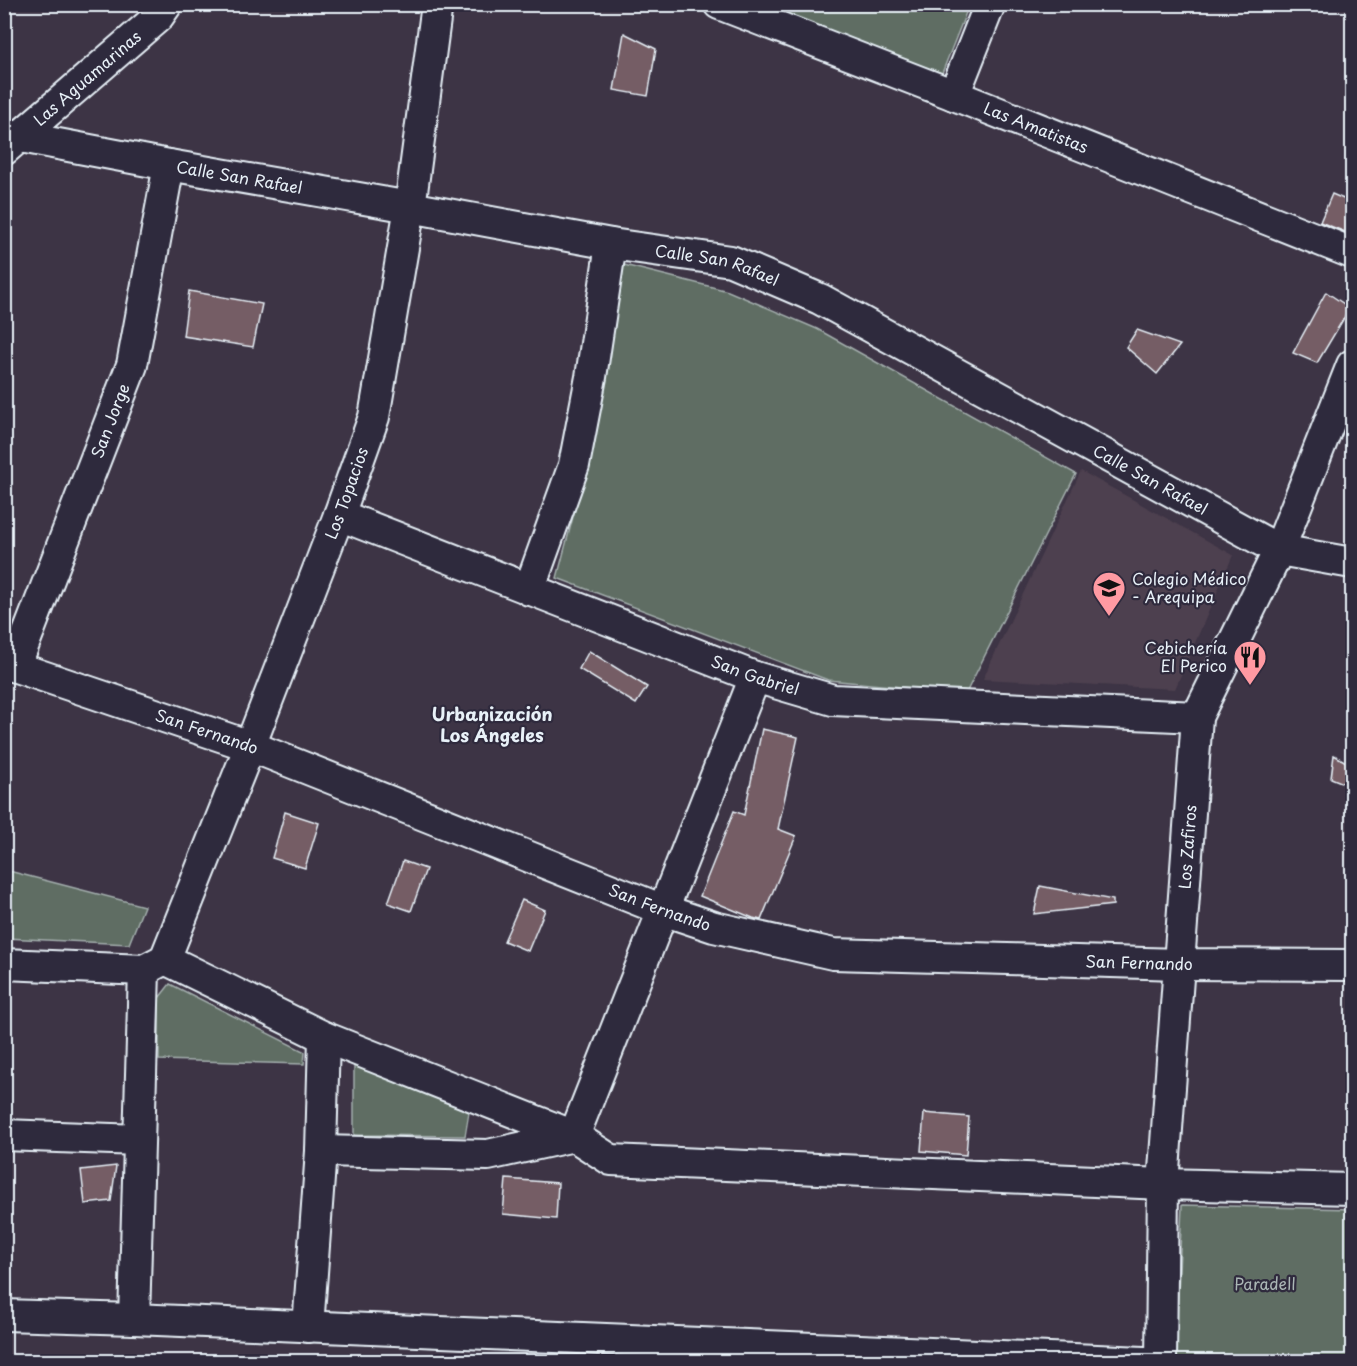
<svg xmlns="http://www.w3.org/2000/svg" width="1357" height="1366" font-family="'Playpen Sans',sans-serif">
  <rect width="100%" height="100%" fill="#3d3445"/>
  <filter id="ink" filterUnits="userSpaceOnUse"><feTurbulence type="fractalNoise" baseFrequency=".0167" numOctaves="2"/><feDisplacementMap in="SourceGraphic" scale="12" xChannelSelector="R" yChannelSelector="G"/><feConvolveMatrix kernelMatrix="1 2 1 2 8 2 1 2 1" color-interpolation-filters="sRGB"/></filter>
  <g filter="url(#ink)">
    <path fill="#4e404f" d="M1081 471 1233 555 1175 689 983 679Z"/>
    <g fill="#5f6d63" stroke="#a4afae" stroke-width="1.5">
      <path d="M743 5H969L942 73Z"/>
      <path d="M616 263 728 291 817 329 1076 474 966 693 828 680 557 578 585 471Z"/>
      <path d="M5 870 144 906 129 944 5 938Z"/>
      <path d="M170 984 305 1052 304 1064 159 1060V998Z"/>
      <path d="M354 1059 470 1106 465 1136 354 1135Z"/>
      <path d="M1182 1205 1352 1209V1361L1175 1362Z"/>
    </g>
    <g fill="#755d65" stroke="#e8f1f8" stroke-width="1.5">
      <path d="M624 33 656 49 648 96 614 90Z"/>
      <path d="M1332 194 1353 203V235L1320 222Z"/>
      <path d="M189 291 262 304 253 347 183 336Z"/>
      <path d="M1326 292 1350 308 1317 363 1293 353Z"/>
      <path d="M1137 330 1180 345 1157 374 1126 347Z"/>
      <path d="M589 651 647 687 636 704 579 669Z"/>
      <path d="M762 729 798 737 778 829 796 836 761 920 753 918 700 896 734 811 744 815Z"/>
      <path d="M1334 755 1353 766V787L1331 778Z"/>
      <path d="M285 812 319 823 305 868 272 858Z"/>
      <path d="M403 861 426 869 411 911 388 903Z"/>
      <path d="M1040 886 1113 900V905L1034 914Z"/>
      <path d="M522 900 545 910 528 951 504 941Z"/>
      <path d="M924 1113 969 1117 966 1155 921 1151Z"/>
      <path d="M116 1166 111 1201 85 1204 81 1170Z"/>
      <path d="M506 1179 558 1183 556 1219 503 1214Z"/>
    </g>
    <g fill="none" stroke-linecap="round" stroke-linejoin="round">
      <defs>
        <g id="minor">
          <path id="s1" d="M719 4 954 95 1352 253"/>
          <path d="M954 95 990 4"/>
          <path id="s2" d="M21 137 169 165 410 207 611 244 731 261 820 299 1279 550 1352 563"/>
          <path id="s3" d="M4 150 158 17 167 4"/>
          <path id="s4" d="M339 515 755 677 833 700 1197 717"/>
          <path d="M529 590 574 465 591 377 611 244"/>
          <path id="s5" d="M4 663 250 746 663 910 714 927 833 954 1179 964 1352 965"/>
          <path id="s6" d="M15 667 132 365 169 165"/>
          <path id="s7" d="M165 959 250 746 339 515 374 417 410 207 437 4"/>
          <path d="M4 964 144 970 165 959 324 1037 574 1136 611 1160 1163 1184 1352 1189"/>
          <path d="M4 1135 139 1140"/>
          <path d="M321 1151 488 1155 574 1136 755 677"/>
          <path d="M4 1315 134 1319 1144 1362"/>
          <path d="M134 1319 144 970"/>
          <path d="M308 1327 321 1151 324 1037"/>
          <path id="s8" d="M1161 1362 1163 1184 1197 717 1279 550 1352 365"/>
        </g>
      </defs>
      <use href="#minor" stroke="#e8f1f8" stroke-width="34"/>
      <use href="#minor" stroke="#2f2a3d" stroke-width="30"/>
    </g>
  </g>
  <defs>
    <symbol id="school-pin" viewBox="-11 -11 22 30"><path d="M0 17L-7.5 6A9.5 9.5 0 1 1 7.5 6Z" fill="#ff9aa2" stroke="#2f2a3d"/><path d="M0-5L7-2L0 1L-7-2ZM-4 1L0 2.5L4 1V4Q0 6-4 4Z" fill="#111"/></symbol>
    <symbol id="restaurant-pin" viewBox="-11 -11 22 30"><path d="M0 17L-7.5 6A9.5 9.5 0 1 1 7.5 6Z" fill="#ff9aa2" stroke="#2f2a3d"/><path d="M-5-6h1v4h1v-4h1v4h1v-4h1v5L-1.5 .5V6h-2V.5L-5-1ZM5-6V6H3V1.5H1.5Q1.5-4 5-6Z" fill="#111"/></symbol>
  </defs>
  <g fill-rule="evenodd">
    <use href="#school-pin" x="1090" y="569" width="38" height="52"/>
    <use href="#restaurant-pin" x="1231" y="638" width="38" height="52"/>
  </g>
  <g text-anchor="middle" stroke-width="4.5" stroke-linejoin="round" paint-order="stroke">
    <g font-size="16" fill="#e8f1f8" stroke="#2f2a3d">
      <text dy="6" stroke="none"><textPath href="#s3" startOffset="110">Las Aguamarinas</textPath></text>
      <text dy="6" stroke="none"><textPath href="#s1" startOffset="340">Las Amatistas</textPath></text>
      <text dy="6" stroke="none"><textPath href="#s2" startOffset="222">Calle San Rafael</textPath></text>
      <text dy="6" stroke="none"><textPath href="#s2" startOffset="708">Calle San Rafael</textPath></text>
      <text dy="6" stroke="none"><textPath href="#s6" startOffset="264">San Jorge</textPath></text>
      <text dy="6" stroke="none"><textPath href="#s2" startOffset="1194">Calle San Rafael</textPath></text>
      <text dy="6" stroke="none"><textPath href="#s7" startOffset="500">Los Topacios</textPath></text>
      <text dy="6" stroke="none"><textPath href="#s4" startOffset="446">San Gabriel</textPath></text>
      <text dy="6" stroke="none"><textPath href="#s5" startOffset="214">San Fernando</textPath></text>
      <text dy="6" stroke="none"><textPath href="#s8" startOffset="516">Los Zafiros</textPath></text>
      <text dy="6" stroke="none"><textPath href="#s5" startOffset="700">San Fernando</textPath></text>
      <text dy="6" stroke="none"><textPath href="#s5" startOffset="1186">San Fernando</textPath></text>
    </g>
    <g font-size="16" fill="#e8f1f8" stroke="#2f2a3d" text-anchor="start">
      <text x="1132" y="585">Colegio Médico<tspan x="1132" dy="18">- Arequipa</tspan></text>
      <text x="1227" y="654" text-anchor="end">Cebichería<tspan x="1227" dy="18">El Perico</tspan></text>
    </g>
    <g font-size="16" fill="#aab6b5" stroke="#2f2a3d">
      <text x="1265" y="1290">Paradell</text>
    </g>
    <g font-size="18" font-weight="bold" fill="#e8f1f8" stroke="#2f2a3d">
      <text x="492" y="721">Urbanización<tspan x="492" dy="21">Los Ángeles</tspan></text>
    </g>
  </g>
  <rect width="1357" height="1366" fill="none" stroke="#2f2a3d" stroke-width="24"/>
  <rect x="12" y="12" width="1333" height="1342" fill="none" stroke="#e8f1f8" stroke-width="2" filter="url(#ink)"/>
</svg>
